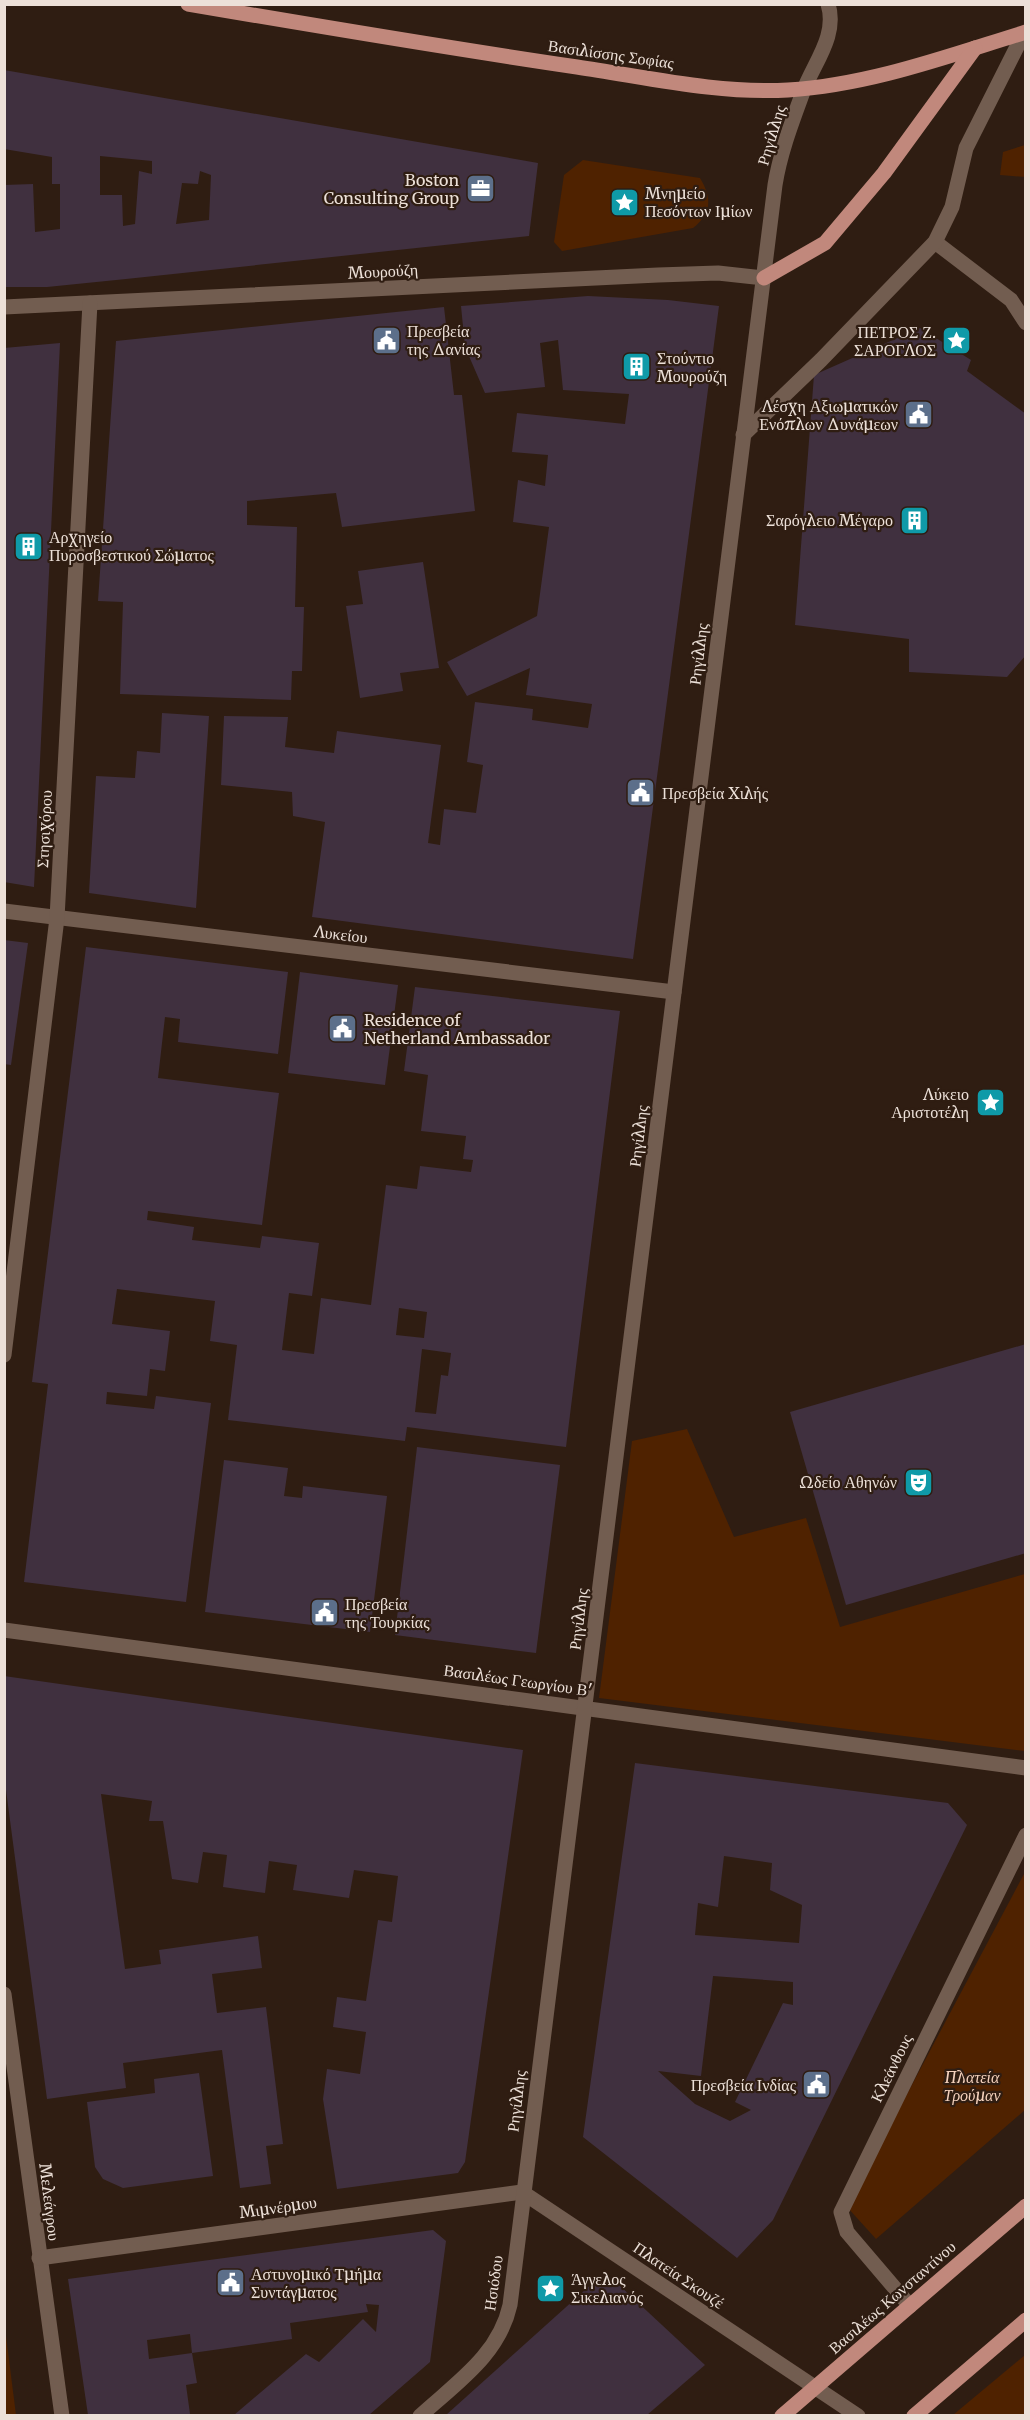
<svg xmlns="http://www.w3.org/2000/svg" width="1030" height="2420" font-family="Merriweather,serif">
  <rect width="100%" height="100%" fill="#2f1d12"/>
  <g fill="#4f2200">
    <path d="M1025 145V177L1000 175 1003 152Z"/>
    <path d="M583 160 700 178C712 198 712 213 693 228L562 251 554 242 564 175Z"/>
    <path d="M687 1429 734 1537 806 1518 840 1627 1025 1574V1751L599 1698 632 1441Z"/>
    <path d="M1025 1872V2110L876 2239 847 2207Z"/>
    <path d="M4 2328H5L16 2415H5Z"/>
    <path d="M1025 2355V2415H953Z"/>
  </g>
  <g fill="#40303f" fill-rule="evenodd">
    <path d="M4 70 538 163 529 236 126 279 47 287H4V185L33 184 35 232 60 229V184H52V157L4 149ZM100 156 152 161V174L139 171 135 224 123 226 122 195H100ZM200 171 211 175 209 220 176 224 182 183 198 184Z"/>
    <path d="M588 296 668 300 719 306 633 959 312 917 325 822 293 816 292 792 221 785 224 716 288 717 285 747 334 753 337 731 441 745 428 843 440 845 444 809 476 813 483 765 467 762 475 702 533 709 532 720 588 728 592 704 526 695 530 668 467 696 447 662 537 616 549 527 513 522 518 480 545 486 548 455 512 452 517 413 625 424 629 394 563 390 558 340 540 343 545 387 485 393 465 347 461 306Z"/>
    <path d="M444 307 454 395H462L475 511 342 527 336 493 247 501V525L297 527 295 607H304L302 671H292L291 700 120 694 123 602 98 601 116 341Z"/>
    <path d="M920 328 971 360 967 371 1026 414V655L1007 677 909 672V639L795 625 814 375Z"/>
    <path d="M60 343 40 761 34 887 4 882V348Z"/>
    <path d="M423 562 439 668 400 673 403 691 360 698 346 606 363 604 358 571Z"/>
    <path d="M162 713 209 716 196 908 89 893 96 776 135 778 137 751 160 753Z"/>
    <path d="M4 940 28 943 11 1065 4 1064Z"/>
    <path d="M86 947 288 972 278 1054 178 1042 180 1019 165 1017 158 1078 279 1093 262 1225 148 1211 147 1220 194 1227 192 1240 260 1248 262 1236 319 1243 312 1296 289 1293 282 1350 314 1354 321 1298 371 1305 386 1185 417 1189 420 1166 471 1172 473 1160 463 1159 466 1136 421 1131 428 1075 404 1071 415 987 620 1011 566 1447 407 1427 405 1441 228 1420 237 1345 210 1341 215 1301 117 1289 112 1324 170 1331 165 1371 150 1369 147 1396 107 1392 106 1404 154 1409 156 1396 211 1403 186 1602 24 1582 48 1384 32 1382ZM399 1308 427 1312 424 1338 396 1335ZM422 1349 451 1353 448 1376 441 1375 436 1414 415 1412Z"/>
    <path d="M300 972 398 985 385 1085 288 1073Z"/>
    <path d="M1026 1344V1553L846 1605 790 1412Z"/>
    <path d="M417 1447 560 1465 536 1653 395 1635Z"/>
    <path d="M224 1460 288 1468 284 1496 302 1498 303 1486 387 1496 370 1632 205 1612Z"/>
    <path d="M4 1676 523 1750 465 2162 458 2173 337 2189 323 2099 327 2069 360 2074 366 2032 333 2027 337 1997 366 2001 378 1920 392 1922 398 1876 354 1870 349 1898 293 1890 297 1865 269 1861 265 1893 223 1887 227 1855 203 1852 198 1883 172 1879 163 1821H149L152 1801 101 1794 125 1969 161 1964 159 1950 258 1936 262 1968 212 1974 217 2013 266 2007 283 2144 266 2146 271 2184 240 2188 222 2050 123 2063 126 2088 47 2099 4 1775Z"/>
    <path d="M635 1763 948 1803 967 1825 773 2220 737 2258 583 2137ZM724 1856 772 1863 770 1890 802 1905 799 1943 695 1935 698 1903 718 1907ZM713 1976 793 1982V2005L783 2003 735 2102 751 2110 730 2121 695 2104 658 2071 701 2076Z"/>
    <path d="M199 2073 213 2176 123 2188 103 2179 95 2167 87 2102 155 2093 154 2079Z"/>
    <path d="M433 2230 446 2241 430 2362 369 2415H234L306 2354 319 2362 363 2319 376 2332 379 2305 366 2304 368 2312 290 2323 292 2339 192 2353 190 2334 147 2340 149 2359 192 2353 197 2383 186 2385 190 2414 88 2415 68 2279Z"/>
    <path d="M605 2272 705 2365 647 2415H446Z"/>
  </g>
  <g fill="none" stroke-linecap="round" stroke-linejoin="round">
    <g stroke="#725d50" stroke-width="15">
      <path d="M935 242 1011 300 1026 323"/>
      <path d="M4 307 658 275 718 273 764 278"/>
      <path d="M743 435 821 360 935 242 952 207 966 148 1024 33"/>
      <path d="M4 911 674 992"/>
      <path d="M4 1355 57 918 90 303"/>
      <path d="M4 1630 1026 1768"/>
      <path d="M4 1994 62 2416"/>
      <path d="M522 2192 858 2416"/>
      <path d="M39 2258 522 2192"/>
      <path d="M910 2306 847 2232 841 2212 1026 1835"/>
      <path d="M420 2416C456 2383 499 2355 510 2305L775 185C780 153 792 122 803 92 813 64 838 36 828 4"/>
    </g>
    <g stroke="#c1887c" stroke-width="15">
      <path d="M188 4C317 26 447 48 577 67 646 77 718 94 788 90 870 85 948 56 1026 32"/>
      <path d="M764 278 825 243 884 173 975 48"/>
      <path d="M782 2416 1026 2206"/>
      <path d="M914 2416 1026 2320"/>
    </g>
  </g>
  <defs>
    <symbol id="office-square" viewBox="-11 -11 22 22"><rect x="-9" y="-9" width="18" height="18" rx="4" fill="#5c6f8a" stroke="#2f1d12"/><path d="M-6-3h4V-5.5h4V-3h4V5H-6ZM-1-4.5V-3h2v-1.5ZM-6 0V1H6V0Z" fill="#fff"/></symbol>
    <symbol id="sight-square" viewBox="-11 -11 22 22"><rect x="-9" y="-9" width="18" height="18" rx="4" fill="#0f9aa8" stroke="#2f1d12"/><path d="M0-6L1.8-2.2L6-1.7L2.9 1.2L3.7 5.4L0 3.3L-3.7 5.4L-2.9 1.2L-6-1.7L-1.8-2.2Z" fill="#fff"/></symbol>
    <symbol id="civic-square" viewBox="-11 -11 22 22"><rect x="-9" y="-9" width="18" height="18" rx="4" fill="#5c6f8a" stroke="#2f1d12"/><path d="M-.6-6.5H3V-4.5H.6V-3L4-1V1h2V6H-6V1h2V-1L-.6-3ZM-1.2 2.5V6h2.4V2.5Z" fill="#fff"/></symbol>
    <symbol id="building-square" viewBox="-11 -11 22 22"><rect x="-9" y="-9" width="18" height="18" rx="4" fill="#0f9aa8" stroke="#2f1d12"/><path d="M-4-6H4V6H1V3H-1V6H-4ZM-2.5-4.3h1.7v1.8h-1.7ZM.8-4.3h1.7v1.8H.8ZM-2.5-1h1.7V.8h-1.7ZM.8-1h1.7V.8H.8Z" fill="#fff"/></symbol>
    <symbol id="theatre-square" viewBox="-11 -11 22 22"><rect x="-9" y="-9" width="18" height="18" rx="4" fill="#0f9aa8" stroke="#2f1d12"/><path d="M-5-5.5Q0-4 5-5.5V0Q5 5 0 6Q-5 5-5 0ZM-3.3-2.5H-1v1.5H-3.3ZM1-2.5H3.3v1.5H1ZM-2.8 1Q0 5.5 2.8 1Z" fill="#fff"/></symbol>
  </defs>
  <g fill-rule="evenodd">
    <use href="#office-square" x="464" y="172" width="33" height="33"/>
    <use href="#sight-square" x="608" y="186" width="33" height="33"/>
    <use href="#civic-square" x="370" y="324" width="33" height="33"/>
    <use href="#sight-square" x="940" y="324" width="33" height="33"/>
    <use href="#building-square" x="620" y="350" width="33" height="33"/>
    <use href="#civic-square" x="902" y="398" width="33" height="33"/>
    <use href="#building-square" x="898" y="504" width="33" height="33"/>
    <use href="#building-square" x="12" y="530" width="33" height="33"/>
    <use href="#civic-square" x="624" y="776" width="33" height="33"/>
    <use href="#civic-square" x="326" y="1012" width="33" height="33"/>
    <use href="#sight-square" x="974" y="1086" width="33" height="33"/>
    <use href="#theatre-square" x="902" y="1466" width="33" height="33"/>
    <use href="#civic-square" x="308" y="1596" width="33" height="33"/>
    <use href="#civic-square" x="800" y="2068" width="33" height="33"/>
    <use href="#civic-square" x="214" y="2266" width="33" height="33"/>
    <use href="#sight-square" x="534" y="2272" width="33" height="33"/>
  </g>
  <g text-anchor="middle" stroke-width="4.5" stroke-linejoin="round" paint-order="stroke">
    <g font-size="16" fill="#ece0d8" stroke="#2f1d12">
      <text transform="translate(611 54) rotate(8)" y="6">Βασιλίσσης Σοφίας</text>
      <text transform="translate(771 135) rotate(-73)" y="6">Ρηγίλλης</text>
      <text transform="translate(383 271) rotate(-3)" y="6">Μουρούζη</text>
      <text transform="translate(698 654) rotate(-83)" y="6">Ρηγίλλης</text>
      <text transform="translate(44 829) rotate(-87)" y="6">Στησιχόρου</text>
      <text transform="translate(341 934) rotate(7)" y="6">Λυκείου</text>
      <text transform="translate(638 1136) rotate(-83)" y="6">Ρηγίλλης</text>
      <text transform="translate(578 1619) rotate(-83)" y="6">Ρηγίλλης</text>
      <text transform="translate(518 1680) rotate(8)" y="6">Βασιλέως Γεωργίου Β'</text>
      <text transform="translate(891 2068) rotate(-64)" y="6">Κλεάνθους</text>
      <text transform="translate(516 2101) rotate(-83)" y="6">Ρηγίλλης</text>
      <text transform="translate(50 2202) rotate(83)" y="6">Μελεάγρου</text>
      <text transform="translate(278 2207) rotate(-8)" y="6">Μιμνέρμου</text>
      <text transform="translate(679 2275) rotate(34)" y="6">Πλατεία Σκουζέ</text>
      <text transform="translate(493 2283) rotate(-82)" y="6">Ησιόδου</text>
      <text transform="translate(892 2297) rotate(-41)" y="6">Βασιλέως Κωνσταντίνου</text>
    </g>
    <g font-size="16" fill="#ece0d8" stroke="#2f1d12" text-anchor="start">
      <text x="459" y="186" text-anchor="end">Boston<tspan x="459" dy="18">Consulting Group</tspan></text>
      <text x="645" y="199">Μνημείο<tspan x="645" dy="18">Πεσόντων Ιμίων</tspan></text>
      <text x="407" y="337">Πρεσβεία<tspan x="407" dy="18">της Δανίας</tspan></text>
      <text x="936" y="338" text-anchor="end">ΠΕΤΡΟΣ Ζ.<tspan x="936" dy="18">ΣΑΡΟΓΛΟΣ</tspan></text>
      <text x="657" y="364">Στούντιο<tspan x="657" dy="18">Μουρούζη</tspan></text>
      <text x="898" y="412" text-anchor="end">Λέσχη Αξιωματικών<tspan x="898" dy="18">Ενόπλων Δυνάμεων</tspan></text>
      <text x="893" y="526" text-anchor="end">Σαρόγλειο Μέγαρο</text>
      <text x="49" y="543">Αρχηγείο<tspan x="49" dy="18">Πυροσβεστικού Σώματος</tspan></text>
      <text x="662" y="799">Πρεσβεία Χιλής</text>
      <text x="364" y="1026">Residence of<tspan x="364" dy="18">Netherland Ambassador</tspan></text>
      <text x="969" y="1100" text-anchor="end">Λύκειο<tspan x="969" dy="18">Αριστοτέλη</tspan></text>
      <text x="897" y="1488" text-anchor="end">Ωδείο Αθηνών</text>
      <text x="345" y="1610">Πρεσβεία<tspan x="345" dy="18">της Τουρκίας</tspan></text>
      <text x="796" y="2091" text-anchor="end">Πρεσβεία Ινδίας</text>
      <text x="251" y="2280">Αστυνομικό Τμήμα<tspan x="251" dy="18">Συντάγματος</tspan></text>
      <text x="571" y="2285">Άγγελος<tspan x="571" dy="18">Σικελιανός</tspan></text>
    </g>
    <g font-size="16" font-style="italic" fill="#f4d1bc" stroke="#2f1d12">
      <text x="972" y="2083">Πλατεία<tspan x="972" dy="18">Τρούμαν</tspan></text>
    </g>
  </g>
  <rect width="1030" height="2420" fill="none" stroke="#ece0d8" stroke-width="12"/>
</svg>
